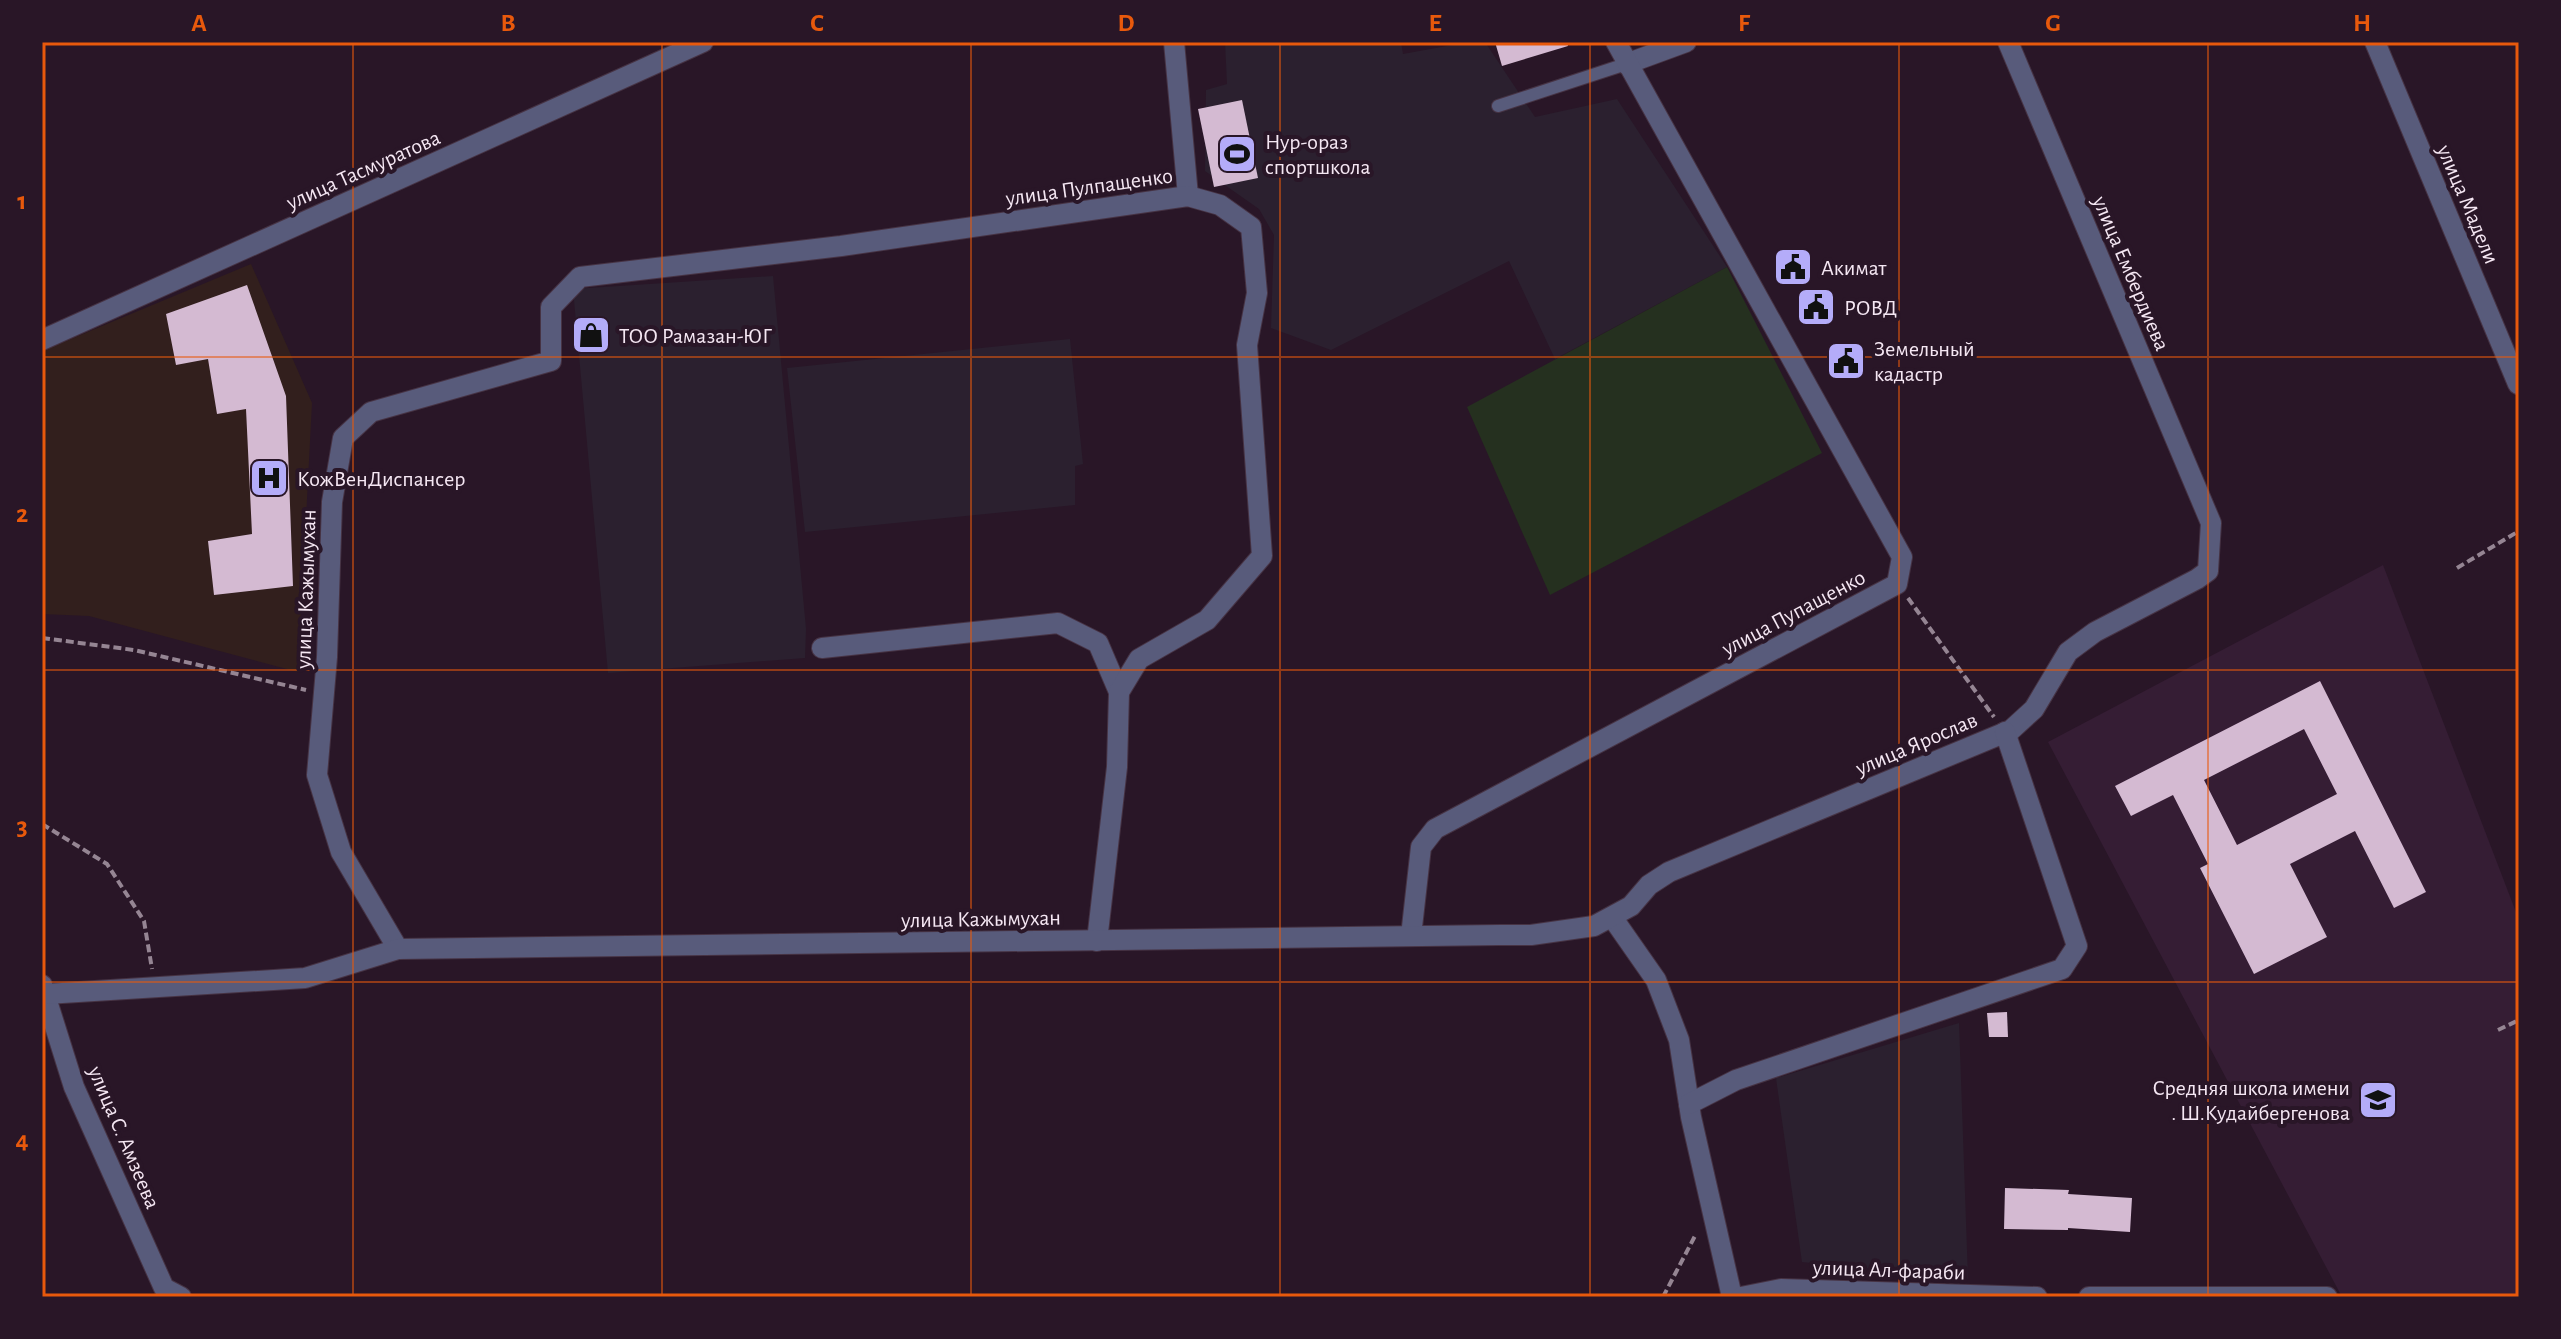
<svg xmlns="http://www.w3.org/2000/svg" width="2561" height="1339" font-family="'Alegreya Sans',sans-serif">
  <rect width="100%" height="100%" fill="#291627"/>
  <g fill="#2b202f">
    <path d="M1225 42H1401L1403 54 1469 42H1485L1535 117 1617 99 1727 267 1555 359 1509 261 1331 350 1271 328 1274 235 1259 209 1205 171 1206 90 1227 84Z"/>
    <path d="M773 276 806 629 805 658 608 673 573 289Z"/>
    <path d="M1070 339 1083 464 1075 466V505L805 532 787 368Z"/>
    <path d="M1959 1023 1968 1279 1802 1262 1776 1078Z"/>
  </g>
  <path fill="#321f1d" d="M251 264 312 403 298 672 89 616 42 614V351Z"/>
  <path fill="#351d34" d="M2383 565 2519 920V1297H2342L2048 742Z"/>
  <path fill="#25301f" d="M1727 267 1822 453 1550 595 1467 407Z"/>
  <g fill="#d4bad2" fill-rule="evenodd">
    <path d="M1495 42H1567L1568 46 1502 66Z"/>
    <path d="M1242 100 1258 178 1214 187 1198 109Z"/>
    <path d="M247 285 286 396 293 586 214 595 208 541 252 534 246 409 217 414 208 359 176 365 166 314Z"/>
    <path d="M2320 681 2426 892 2394 908 2355 831 2290 864 2327 937 2254 974 2200 868 2208 864 2173 795 2131 816 2115 786ZM2304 729 2337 794 2237 845 2204 780Z"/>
    <path d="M2007 1012 2008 1037H1989L1987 1013Z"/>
    <path d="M2005 1188 2069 1190 2068 1194 2132 1198 2130 1232 2068 1228V1230L2004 1229Z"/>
  </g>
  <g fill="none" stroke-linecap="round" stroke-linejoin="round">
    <defs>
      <path id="lane" d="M1498 106 1626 64"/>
      <g id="street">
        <path d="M1174 42 1188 196"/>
        <path d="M2375 42 2518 384"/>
        <path d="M1626 64 1686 42"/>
        <path d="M42 340 703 42"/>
        <path d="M822 648 1058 623 1098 643 1119 692"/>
        <path d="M1612 917 1656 980 1679 1040 1691 1117 1732 1297"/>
        <path d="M1411 936 1421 847 1435 829 1897 584 1902 557 1616 42"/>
        <path d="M398 949 341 852 317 775 327 657 332 502 343 438 371 412 551 361V307L580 277 841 246 1188 196 1220 205 1251 227 1257 293 1247 345 1262 556 1207 620 1139 659 1119 692 1117 767 1097 941"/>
        <path d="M42 985 74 1087 164 1288 181 1297"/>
        <path d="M46 994 305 978 398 949 1499 935H1531L1594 926 1631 906 1649 885 1669 872 2011 730 2034 709 2068 652 2095 632 2197 579 2208 571 2211 523 2008 42"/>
        <path d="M1689 1104 1736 1080 2062 969 2077 946 2005 732"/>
        <path d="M1741 1297 1781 1289 2037 1297"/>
        <path d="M2089 1297H2327"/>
      </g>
    </defs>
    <use href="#lane" stroke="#463344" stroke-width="14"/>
    <use href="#street" stroke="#463344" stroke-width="22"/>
    <g stroke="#958593" stroke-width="4" stroke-dasharray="8 4" stroke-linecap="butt">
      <path d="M2457 568 2519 531"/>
      <path d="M1908 598 1994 717"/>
      <path d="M42 638 134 650 306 690"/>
      <path d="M42 824 107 864 144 921 152 969"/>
      <path d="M2498 1030 2519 1020"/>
      <path d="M1663 1297 1696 1234"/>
    </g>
    <use href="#lane" stroke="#585b7b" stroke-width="12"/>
    <use href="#street" stroke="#585b7b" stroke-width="20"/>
  </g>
  <path fill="none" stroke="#e8590c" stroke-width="2" stroke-opacity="0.55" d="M353 42V1297M662 42V1297M971 42V1297M1280 42V1297M1590 42V1297M1899 42V1297M2208 42V1297M42 357H2519M42 670H2519M42 982H2519"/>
  <defs>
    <symbol id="stadium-square" viewBox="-11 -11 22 22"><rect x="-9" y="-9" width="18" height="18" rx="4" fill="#b4acf9" stroke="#291627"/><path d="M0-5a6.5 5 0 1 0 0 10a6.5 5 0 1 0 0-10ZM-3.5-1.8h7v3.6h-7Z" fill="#111"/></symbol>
    <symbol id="civic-square" viewBox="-11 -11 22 22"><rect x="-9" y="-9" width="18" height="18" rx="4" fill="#b4acf9" stroke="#291627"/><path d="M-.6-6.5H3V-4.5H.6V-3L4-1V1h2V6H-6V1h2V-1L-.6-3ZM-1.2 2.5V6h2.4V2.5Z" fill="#111"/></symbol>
    <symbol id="shop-square" viewBox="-11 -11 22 22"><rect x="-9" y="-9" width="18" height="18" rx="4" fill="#b4acf9" stroke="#291627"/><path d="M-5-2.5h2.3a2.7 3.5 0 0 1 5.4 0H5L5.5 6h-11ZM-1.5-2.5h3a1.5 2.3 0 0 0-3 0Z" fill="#111"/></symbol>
    <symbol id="hospital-square" viewBox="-11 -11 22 22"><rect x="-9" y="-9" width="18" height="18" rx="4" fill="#b4acf9" stroke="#291627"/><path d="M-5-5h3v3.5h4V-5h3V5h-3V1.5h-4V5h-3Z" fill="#111"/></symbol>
    <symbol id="school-square" viewBox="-11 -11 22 22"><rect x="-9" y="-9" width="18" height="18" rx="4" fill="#b4acf9" stroke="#291627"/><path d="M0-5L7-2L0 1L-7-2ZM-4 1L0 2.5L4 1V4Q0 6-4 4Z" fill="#111"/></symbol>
  </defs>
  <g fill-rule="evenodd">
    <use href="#stadium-square" x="1215" y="132" width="44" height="44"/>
    <use href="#civic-square" x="1771" y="245" width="44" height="44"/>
    <use href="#civic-square" x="1794" y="285" width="44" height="44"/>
    <use href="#shop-square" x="569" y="313" width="44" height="44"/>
    <use href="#civic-square" x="1824" y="339" width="44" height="44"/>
    <use href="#hospital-square" x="247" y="456" width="44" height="44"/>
    <use href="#school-square" x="2356" y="1078" width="44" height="44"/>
  </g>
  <g text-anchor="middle" stroke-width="8" stroke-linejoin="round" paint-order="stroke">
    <g font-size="22" fill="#f5e7f3" stroke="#291627" text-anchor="start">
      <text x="1265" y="149">Нур-ораз<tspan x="1265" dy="25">спортшкола</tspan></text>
      <text x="1821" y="275">Акимат</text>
      <text x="1844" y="315">РОВД</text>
      <text x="619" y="343">ТОО Рамазан-ЮГ</text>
      <text x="1874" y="356">Земельный<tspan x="1874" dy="25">кадастр</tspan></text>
      <text x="297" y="486">КожВенДиспансер</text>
      <text x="2350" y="1095" text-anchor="end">Средняя школа имени<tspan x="2350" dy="25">. Ш.Кудайбергенова</tspan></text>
    </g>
    <g font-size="22" fill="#f5e7f3" stroke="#291627">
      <text transform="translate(363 169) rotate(-24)" y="8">улица Тасмуратова</text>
      <text transform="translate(1089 186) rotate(-8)" y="8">улица Пулпащенко</text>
      <text transform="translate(2469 204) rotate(67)" y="8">улица Мадели</text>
      <text transform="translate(2132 273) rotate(67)" y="8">улица Ембердиева</text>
      <text transform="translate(305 589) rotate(-88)" y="8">улица Кажымухан</text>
      <text transform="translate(1793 612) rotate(-28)" y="8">улица Пупащенко</text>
      <text transform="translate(1916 743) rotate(-23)" y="8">улица Ярослав</text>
      <text transform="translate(981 918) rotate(-1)" y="8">улица Кажымухан</text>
      <text transform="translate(125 1137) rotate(67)" y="8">улица С. Амзеева</text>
      <text transform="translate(1889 1269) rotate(2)" y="8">улица Ал-фараби</text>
    </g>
  </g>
  <rect width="2561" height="1339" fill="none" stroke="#291627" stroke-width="88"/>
  <rect x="44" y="44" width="2473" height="1251" fill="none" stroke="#e8590c" stroke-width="3"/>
  <g font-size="26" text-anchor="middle" font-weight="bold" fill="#e8590c">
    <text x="199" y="31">A</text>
    <text x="508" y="31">B</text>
    <text x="817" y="31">C</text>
    <text x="1126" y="31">D</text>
    <text x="1435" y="31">E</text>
    <text x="1744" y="31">F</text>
    <text x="2053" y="31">G</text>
    <text x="2362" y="31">H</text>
    <text x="22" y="209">1</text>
    <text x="22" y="522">2</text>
    <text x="22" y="835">3</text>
    <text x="22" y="1148">4</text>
  </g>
</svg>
